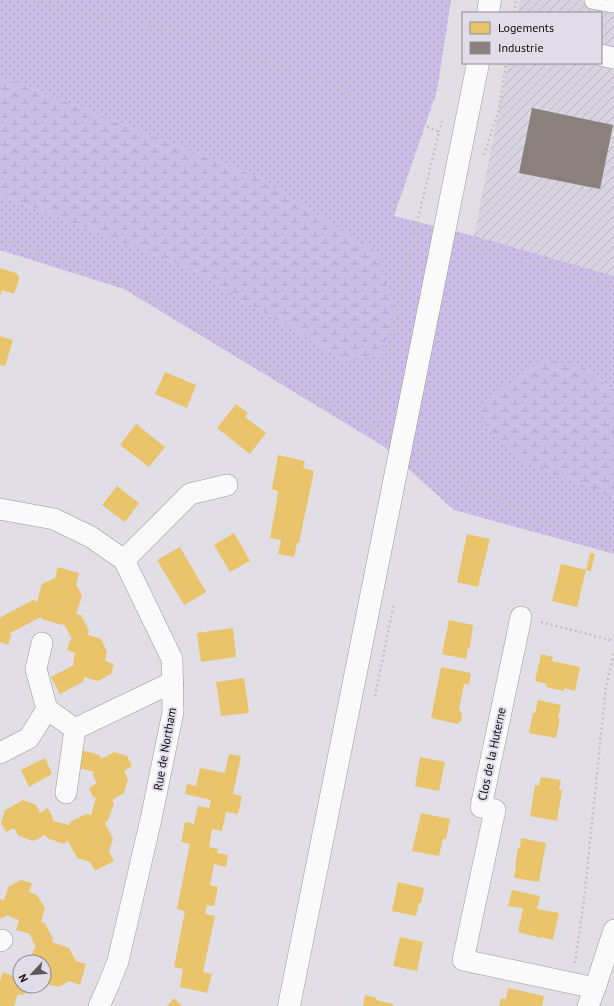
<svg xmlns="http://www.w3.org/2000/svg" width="614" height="1006" font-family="'PT Sans',sans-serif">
  <defs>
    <pattern id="industrial-furrows" width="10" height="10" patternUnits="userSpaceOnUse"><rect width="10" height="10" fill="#d7d3e0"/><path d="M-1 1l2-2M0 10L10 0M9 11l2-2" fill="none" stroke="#b8b4bf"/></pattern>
    <pattern id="grass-dots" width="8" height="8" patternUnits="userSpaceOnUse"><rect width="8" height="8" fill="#ccbde7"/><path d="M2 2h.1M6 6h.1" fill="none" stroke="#aea1c5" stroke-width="1.8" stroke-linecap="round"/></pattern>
    <pattern id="wetland-marsh" width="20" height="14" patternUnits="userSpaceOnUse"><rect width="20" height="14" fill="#ccbde7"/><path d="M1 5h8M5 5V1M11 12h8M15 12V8" fill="none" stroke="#aea1c5"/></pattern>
  </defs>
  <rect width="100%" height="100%" fill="#e1dfe5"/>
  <path fill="url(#industrial-furrows)" d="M520 0H614V276L474 236 508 63H601V13H518Z"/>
  <path fill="url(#grass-dots)" d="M0 0H451L437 91 394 216 474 236 614 276V390L584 368 612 497H614V554L454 510 383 446 124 289 0 250V195L193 270 346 362 261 178 0 76Z"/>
  <g fill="url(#wetland-marsh)">
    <path d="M0 76 261 178 377 252 395 313 380 355 346 362 193 270 0 195Z"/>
    <path d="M545 358 584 368 614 390V497L519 460 488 431 480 407 508 384Z"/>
  </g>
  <g fill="#e9c46a">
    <path d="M0 268 16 273 19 276V279L14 294 2 290 0 297Z"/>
    <path d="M0 336 13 340 5 366 0 365Z"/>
    <path d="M165 372 196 385 187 408 155 394Z"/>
    <path d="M236 404 248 413 245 417 266 433 250 454 217 428Z"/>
    <path d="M136 424 165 447 149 467 120 445Z"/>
    <path d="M278 455 305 461 303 468 314 471 299 543H297L294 557 278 554 281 540 270 538 277 500V499L278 491 272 489Z"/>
    <path d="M117 486 139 503 125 522 102 505Z"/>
    <path d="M234 533 250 561 230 572 214 545Z"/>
    <path d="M467 534 490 539 478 587 457 582Z"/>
    <path d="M180 547 206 592 184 605 157 560Z"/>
    <path d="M590 553 595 554 591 571 586 570 577 607 552 601 561 564 586 570Z"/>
    <path d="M58 567 79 573 76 584 82 596 76 614 81 615 89 631 88 635 101 639 107 652 105 661 114 664 111 674 98 681 84 677 83 682 60 694 51 677 74 665 73 662 75 653 67 650 70 640 72 639 64 624 62 625 42 619 41 617 10 633 11 635 8 645 0 642V619L1 617 33 600 37 602 42 584 55 578Z"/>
    <path d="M449 620 473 625 470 648H468L466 659 442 654Z"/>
    <path d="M233 628 236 657 201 662 197 633Z"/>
    <path d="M541 654 553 657 552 661 580 667 575 691 564 688V691L546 687 547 684 535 681Z"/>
    <path d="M441 667 471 673 469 685 464 684 459 710 462 714 461 721 457 724 431 718Z"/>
    <path d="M244 678 249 713 221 716 216 682Z"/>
    <path d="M538 700 561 705 558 718H560L556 738 529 733 533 713H535Z"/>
    <path d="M82 750 99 755 101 759 114 752 127 756 132 766 124 771 128 779 124 793 112 800 114 804 108 820 105 823 113 839 109 851 114 861 95 871 90 862 77 858 68 841 64 844 47 838 45 835 33 841 19 836 14 828 6 832 1 823 5 810 23 800 36 805 40 813 48 808 53 818V821L69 825 70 822 86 814 91 815 96 798 93 797 89 788 97 783 93 776 94 772 77 767Z"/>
    <path d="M229 754 241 756 233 794 242 796 238 814 226 812 222 831 212 829 209 847 218 849 217 853 228 855 226 867 214 864 210 885 218 887 214 906 207 905 205 914 215 916 203 972 212 974 207 993 180 987 183 969 174 967 185 911 177 909 190 844 181 842 185 822 194 824 198 806 209 808 211 800 185 794 187 784 196 786 200 768 225 773Z"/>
    <path d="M420 757 445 762 439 791 415 786Z"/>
    <path d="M45 758 52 774 29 787 21 770Z"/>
    <path d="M541 777 561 780 559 790H562L557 821 530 816 535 785 539 786Z"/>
    <path d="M421 813 450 819 446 839H443L439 856 412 851Z"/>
    <path d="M521 838 546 843 539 882 514 878 516 865H515L518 848H520Z"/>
    <path d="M21 880 32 883 29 892 37 895 45 908 41 922 45 923 53 939 52 942 69 948 76 961 86 964 80 985 70 981 58 987 44 983V962H29L34 949 36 947 29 933H27L16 930 19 920 10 917 8 915 0 919V899L4 900 9 886Z"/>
    <path d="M398 882 424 888 421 903H419L416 916 392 911Z"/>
    <path d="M512 890 540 896 537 909 559 913 553 940 541 937V938L518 932 523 908 508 906Z"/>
    <path d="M400 937 423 942 417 971 393 966Z"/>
    <path d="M3 972 13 976 14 978 20 975V986H39L22 995 18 994 14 1006H0V981Z"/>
    <path d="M508 988 544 996 542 1006H499L501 998 506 999Z"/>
    <path d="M365 995 377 998 376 1000 393 1004V1006H363Z"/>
    <path d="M174 998 182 1006H167Z"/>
  </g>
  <path fill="#8a817c" d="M532 108 613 125 600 189 519 173Z"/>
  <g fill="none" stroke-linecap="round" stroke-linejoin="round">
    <defs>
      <path id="lane" d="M590 0 591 3 613 7V0"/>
      <g id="street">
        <path d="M601 55 614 58"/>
        <path d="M0 509 54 519 91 537 124 560 172 659 173 712 151 819 118 961 108 986 99 1006"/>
        <path d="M124 560 190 494 227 485"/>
        <path d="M521 617 481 807 495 810 463 960 595 988"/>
        <path d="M42 643 36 669 47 709 75 729 66 793"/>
        <path d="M75 729 173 682"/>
        <path d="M0 753 29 738 47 709"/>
        <path d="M0 941 2 940"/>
        <path d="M588 1006 595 988 614 930"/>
      </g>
      <g id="secondary">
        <path d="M488 13 490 0"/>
        <path d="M289 1006 478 63"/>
      </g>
    </defs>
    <use href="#lane" stroke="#99979c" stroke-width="12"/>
    <use href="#street" stroke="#99979c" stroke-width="22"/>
    <use href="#secondary" stroke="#99979c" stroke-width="23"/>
    <g stroke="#c2c2c3" stroke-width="2.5" stroke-dasharray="2 3" stroke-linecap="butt">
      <path d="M28 0 212 41 328 83 439 132 410 251 376 430"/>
      <path d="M514 13 516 0"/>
      <path d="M439 132 442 121"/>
      <path d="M484 155 499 109 506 63"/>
      <path d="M0 239 102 272 154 299 219 338 376 430 383 433"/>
      <path d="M463 244 614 288"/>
      <path d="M423 448 462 481 563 530 614 541"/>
      <path d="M541 622 614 641"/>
      <path d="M375 696 394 603"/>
      <path d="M575 963 584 900 606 686 614 652"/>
    </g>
    <use href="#lane" stroke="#fafafb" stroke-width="11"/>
    <use href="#street" stroke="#fafafb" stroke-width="21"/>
    <use href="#secondary" stroke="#fafafb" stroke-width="22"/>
  </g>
  <g text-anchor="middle" stroke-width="4" stroke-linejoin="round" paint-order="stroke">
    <g font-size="12" fill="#100f13" stroke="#e0dce8">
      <text transform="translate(165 749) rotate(-80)" y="4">Rue de Northam</text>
      <text transform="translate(492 754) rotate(-78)" y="4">Clos de la Huterne</text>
    </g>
  </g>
  <rect x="462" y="12" width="140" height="52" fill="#e0dce8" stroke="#8d8a93"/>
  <rect x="470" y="22" width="20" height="12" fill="#e9c46a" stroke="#8d8a93"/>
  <text x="498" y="32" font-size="12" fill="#100f13">Logements</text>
  <rect x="470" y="42" width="20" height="12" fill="#8a817c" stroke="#8d8a93"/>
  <text x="498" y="52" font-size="12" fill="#100f13">Industrie</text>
  <g transform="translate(32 974) rotate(244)"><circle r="19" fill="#e0dce8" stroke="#8d8a93"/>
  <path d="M0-3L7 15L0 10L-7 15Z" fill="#59585c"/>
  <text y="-6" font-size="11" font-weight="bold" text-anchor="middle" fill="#100f13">N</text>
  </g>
</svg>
